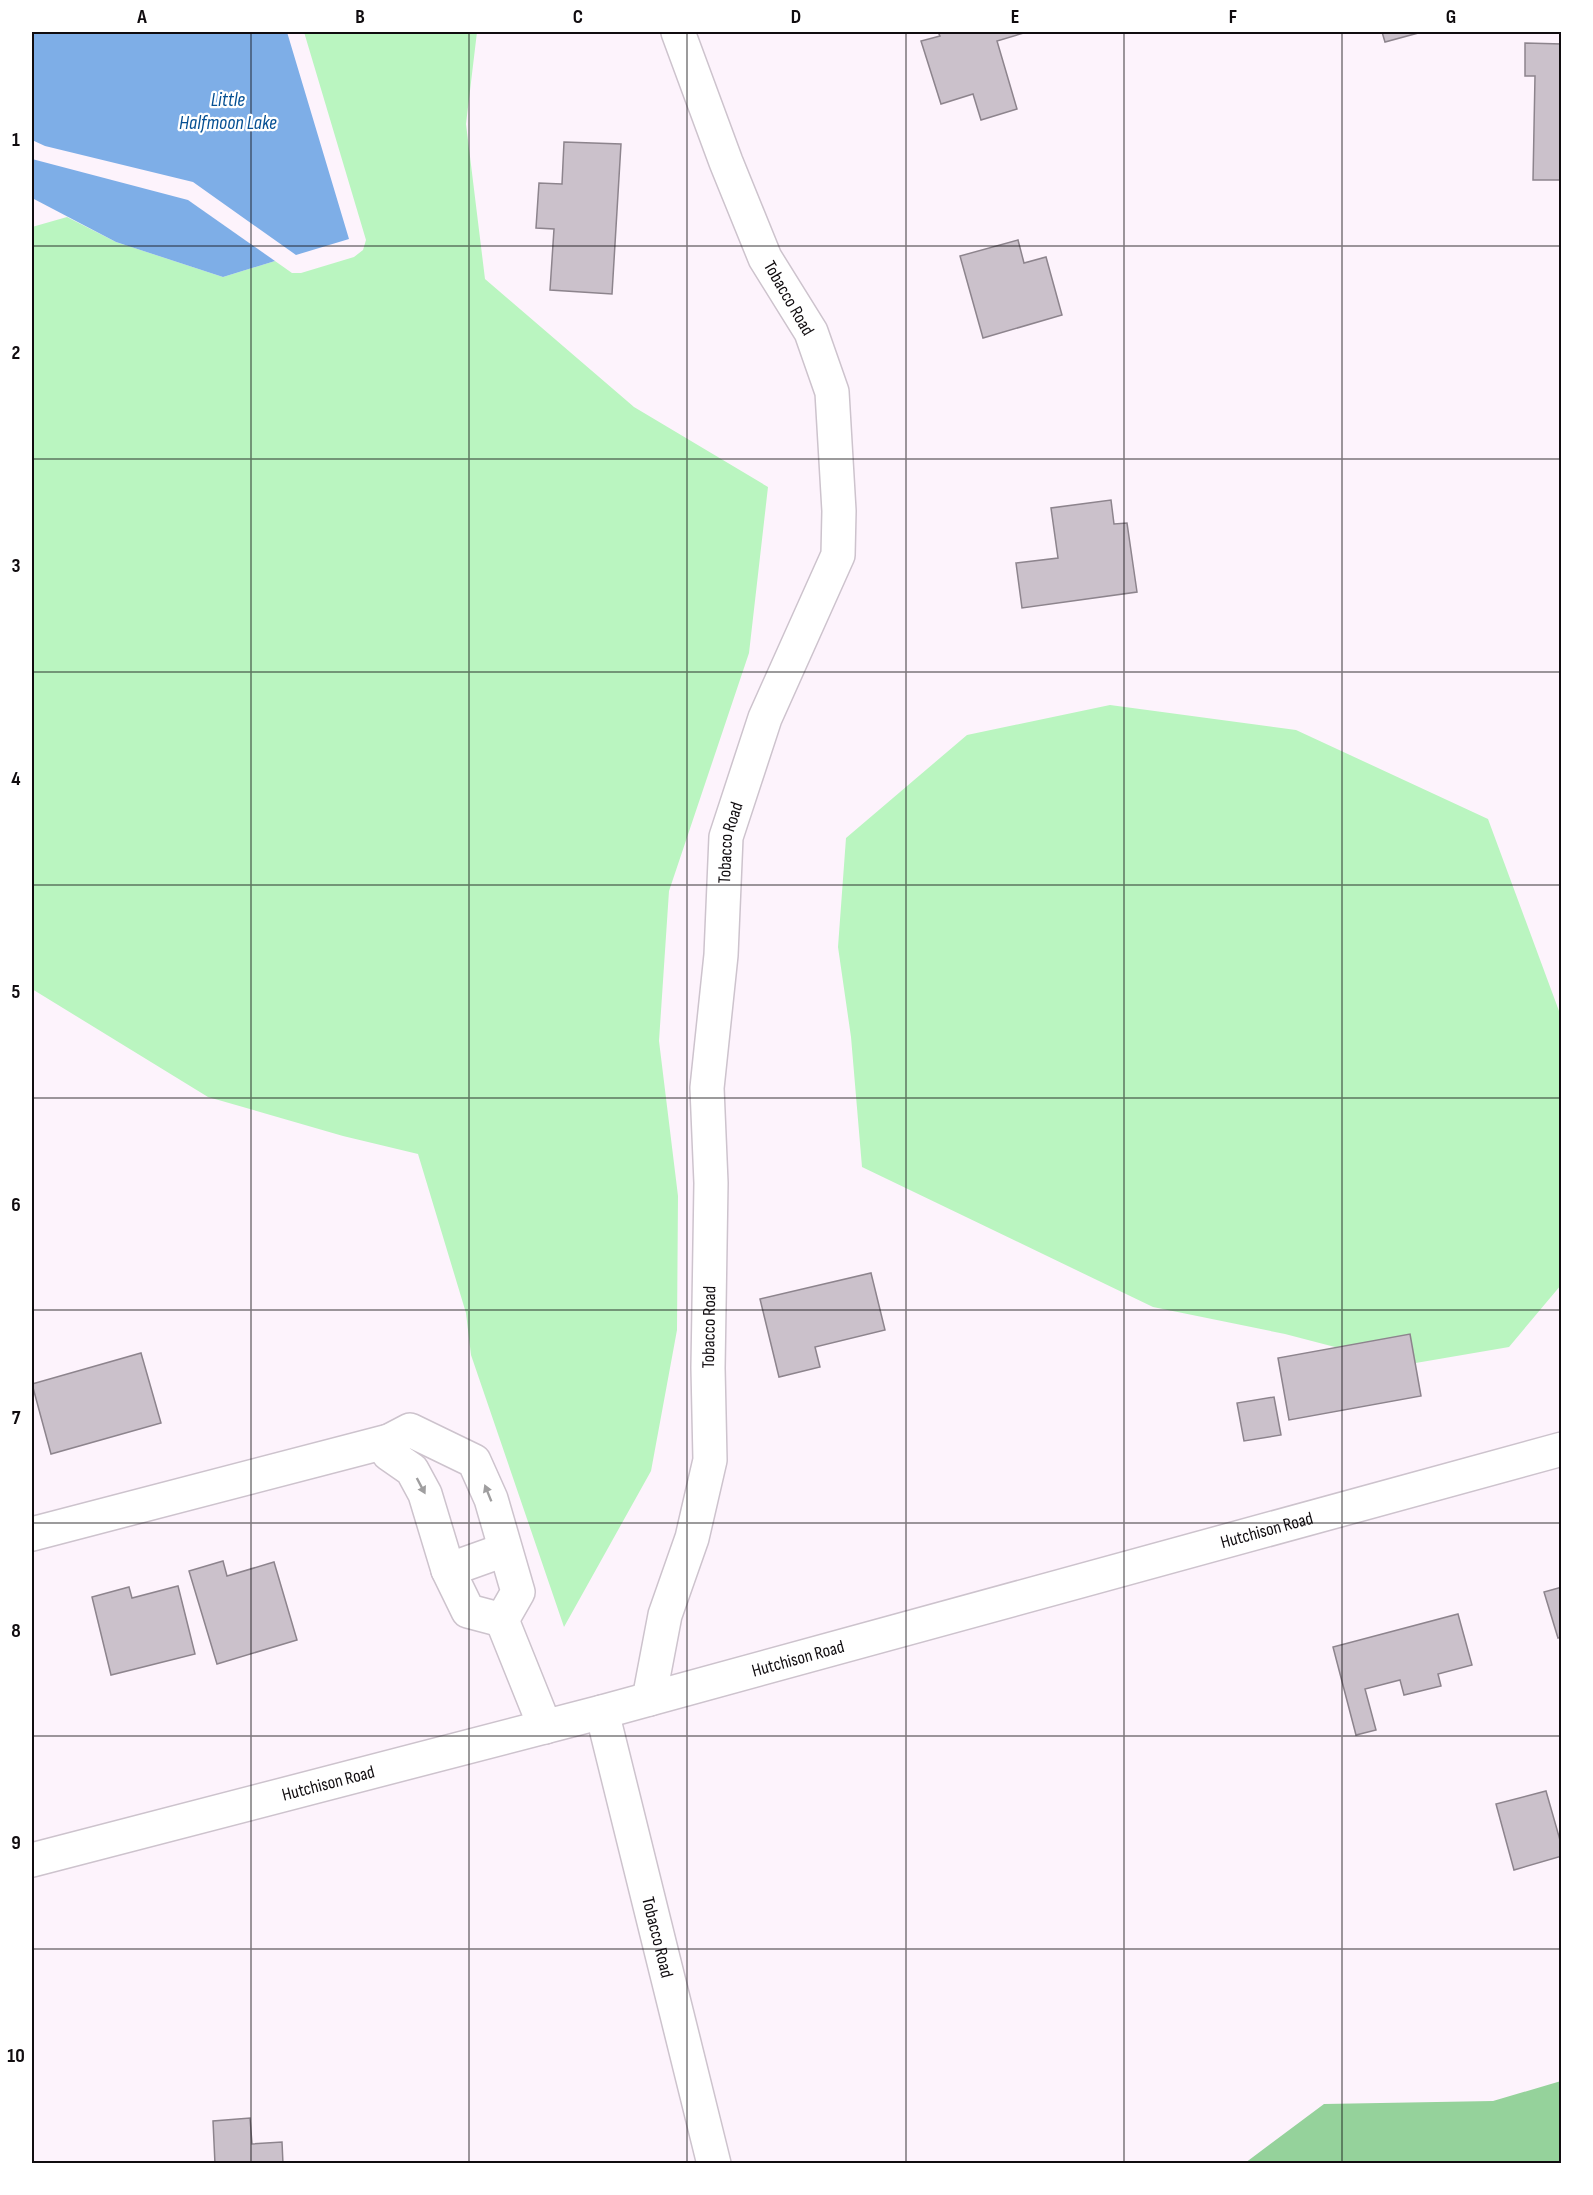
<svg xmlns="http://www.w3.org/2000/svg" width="1593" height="2195" font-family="'Sofia Sans Condensed',sans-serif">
  <rect width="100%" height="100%" fill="#fdf3fc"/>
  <g fill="#baf5c0">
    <path d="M304 32H477L466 124 485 279 634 407 768 487 749 653 669 891 659 1041 678 1196 677 1330 651 1471 564 1627 471 1355 466 1313 418 1154 343 1136 208 1097 32 989V227L67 217 116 242 223 277 275 261 292 273H301L354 257 363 250 366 240Z"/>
    <path d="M1110 705 1296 730 1488 819 1559 1011 1561 1023V1285L1509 1347 1404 1365 1285 1334 1153 1307 862 1167 851 1037 838 947 846 838 967 735Z"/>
  </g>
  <path fill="#95d29b" d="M1561 2081V2163H1245L1324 2104 1493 2101Z"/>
  <g fill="#7eaee7">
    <path d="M32 32H287L349 239 296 255 193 182 45 146 32 140Z"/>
    <path d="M32 159 188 200 275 261 223 277 116 242 32 198Z"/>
  </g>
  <g fill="#cbc1cb" stroke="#8d848d" stroke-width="1.5">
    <path d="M938 32H1027L997 41 1017 109 981 120 973 94 941 104 921 41 940 36Z"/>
    <path d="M1382 32H1422L1385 42Z"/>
    <path d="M1525 43 1562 44V180H1533L1535 76H1525Z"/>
    <path d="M564 142 621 144 612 294 550 290 554 229 536 228 539 183 562 184Z"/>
    <path d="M1018 240 1024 263 1046 257 1062 315 983 338 960 256Z"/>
    <path d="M1111 500 1114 524 1127 523 1137 592 1022 608 1016 563 1058 558 1051 508Z"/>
    <path d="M871 1273 885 1330 815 1347 820 1367 779 1377 760 1299Z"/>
    <path d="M1410 1334 1421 1396 1289 1420 1278 1358Z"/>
    <path d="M141 1353 161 1423 51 1454 32 1384Z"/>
    <path d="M1274 1397 1281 1435 1244 1441 1237 1403Z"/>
    <path d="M223 1561 227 1576 274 1562 297 1640 217 1664 189 1571Z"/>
    <path d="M178 1586 195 1654 111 1675 92 1597 129 1587 132 1598Z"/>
    <path d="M1562 1587V1637L1558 1638 1544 1592Z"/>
    <path d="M1458 1614 1472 1665 1438 1674 1441 1686 1404 1695 1400 1680 1365 1689 1376 1730 1356 1735 1333 1647Z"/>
    <path d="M1546 1791 1562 1847V1856L1514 1870 1496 1804Z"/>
    <path d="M250 2118 252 2144 282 2142 283 2164H215L213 2121Z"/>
  </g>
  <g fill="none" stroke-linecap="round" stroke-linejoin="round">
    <defs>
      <g id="minor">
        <path d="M389 1441V1454L412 1470 425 1494 448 1570 468 1611 502 1620"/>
        <path d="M32 1534 389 1441 410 1430 474 1461 491 1499 518 1592 502 1620"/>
        <path d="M448 1570 504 1550"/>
        <path d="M502 1620 545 1727"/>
        <path id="s1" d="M649 1699 665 1615 692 1538 710 1460 708 1368 711 1183 707 1088 721 955 726 837 765 718 838 555 839 511 832 392 811 332 765 258 726 162 678 32"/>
        <path id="s2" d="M602 1712 714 2164"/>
        <path id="s3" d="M32 1860 602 1712 1562 1449"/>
      </g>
    </defs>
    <use href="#minor" stroke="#cdc3cd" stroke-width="36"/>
    <use href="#minor" stroke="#fff" stroke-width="33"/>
  </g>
  <defs><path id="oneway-solid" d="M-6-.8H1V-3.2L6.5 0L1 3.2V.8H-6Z" transform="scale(1.5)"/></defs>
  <g fill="#9f9e9f">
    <use href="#oneway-solid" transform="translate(421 1486) rotate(62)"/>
    <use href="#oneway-solid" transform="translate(488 1493) rotate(-112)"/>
  </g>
  <path fill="none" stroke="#100c0f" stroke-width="1.5" stroke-opacity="0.55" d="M251 32V2164M469 32V2164M687 32V2164M906 32V2164M1124 32V2164M1342 32V2164M32 246H1562M32 459H1562M32 672H1562M32 885H1562M32 1098H1562M32 1310H1562M32 1523H1562M32 1736H1562M32 1949H1562"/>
  <g text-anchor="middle" stroke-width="4.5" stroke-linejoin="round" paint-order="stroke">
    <g font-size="18" fill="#100c0f" stroke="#fff">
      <text transform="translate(789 298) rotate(60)" y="6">Tobacco Road</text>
      <text dy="6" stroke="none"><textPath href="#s1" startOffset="866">Tobacco Road</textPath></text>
      <text dy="6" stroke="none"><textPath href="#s1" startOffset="380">Tobacco Road</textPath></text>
      <text dy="6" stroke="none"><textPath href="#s3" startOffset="1278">Hutchison Road</textPath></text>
      <text dy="6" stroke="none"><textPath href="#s3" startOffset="792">Hutchison Road</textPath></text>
      <text dy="6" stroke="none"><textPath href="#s3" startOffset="306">Hutchison Road</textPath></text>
      <text dy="6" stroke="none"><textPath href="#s2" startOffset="232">Tobacco Road</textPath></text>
    </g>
    <g font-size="20" font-style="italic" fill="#065093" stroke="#fff">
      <text x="228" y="106">Little<tspan x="228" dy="23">Halfmoon Lake</tspan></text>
    </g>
  </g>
  <rect width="1593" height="2195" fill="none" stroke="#ffffff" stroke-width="66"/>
  <rect x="33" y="33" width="1527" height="2129" fill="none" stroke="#100c0f" stroke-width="2"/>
  <g font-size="20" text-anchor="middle" font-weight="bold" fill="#100c0f">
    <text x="142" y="23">A</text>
    <text x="360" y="23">B</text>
    <text x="578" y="23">C</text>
    <text x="796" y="23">D</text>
    <text x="1015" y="23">E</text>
    <text x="1233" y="23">F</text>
    <text x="1451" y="23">G</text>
    <text x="16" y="146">1</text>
    <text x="16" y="359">2</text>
    <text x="16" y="572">3</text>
    <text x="16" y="785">4</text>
    <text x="16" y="998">5</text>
    <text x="16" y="1211">6</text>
    <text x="16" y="1424">7</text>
    <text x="16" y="1637">8</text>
    <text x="16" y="1849">9</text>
    <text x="16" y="2062">10</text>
  </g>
</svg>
